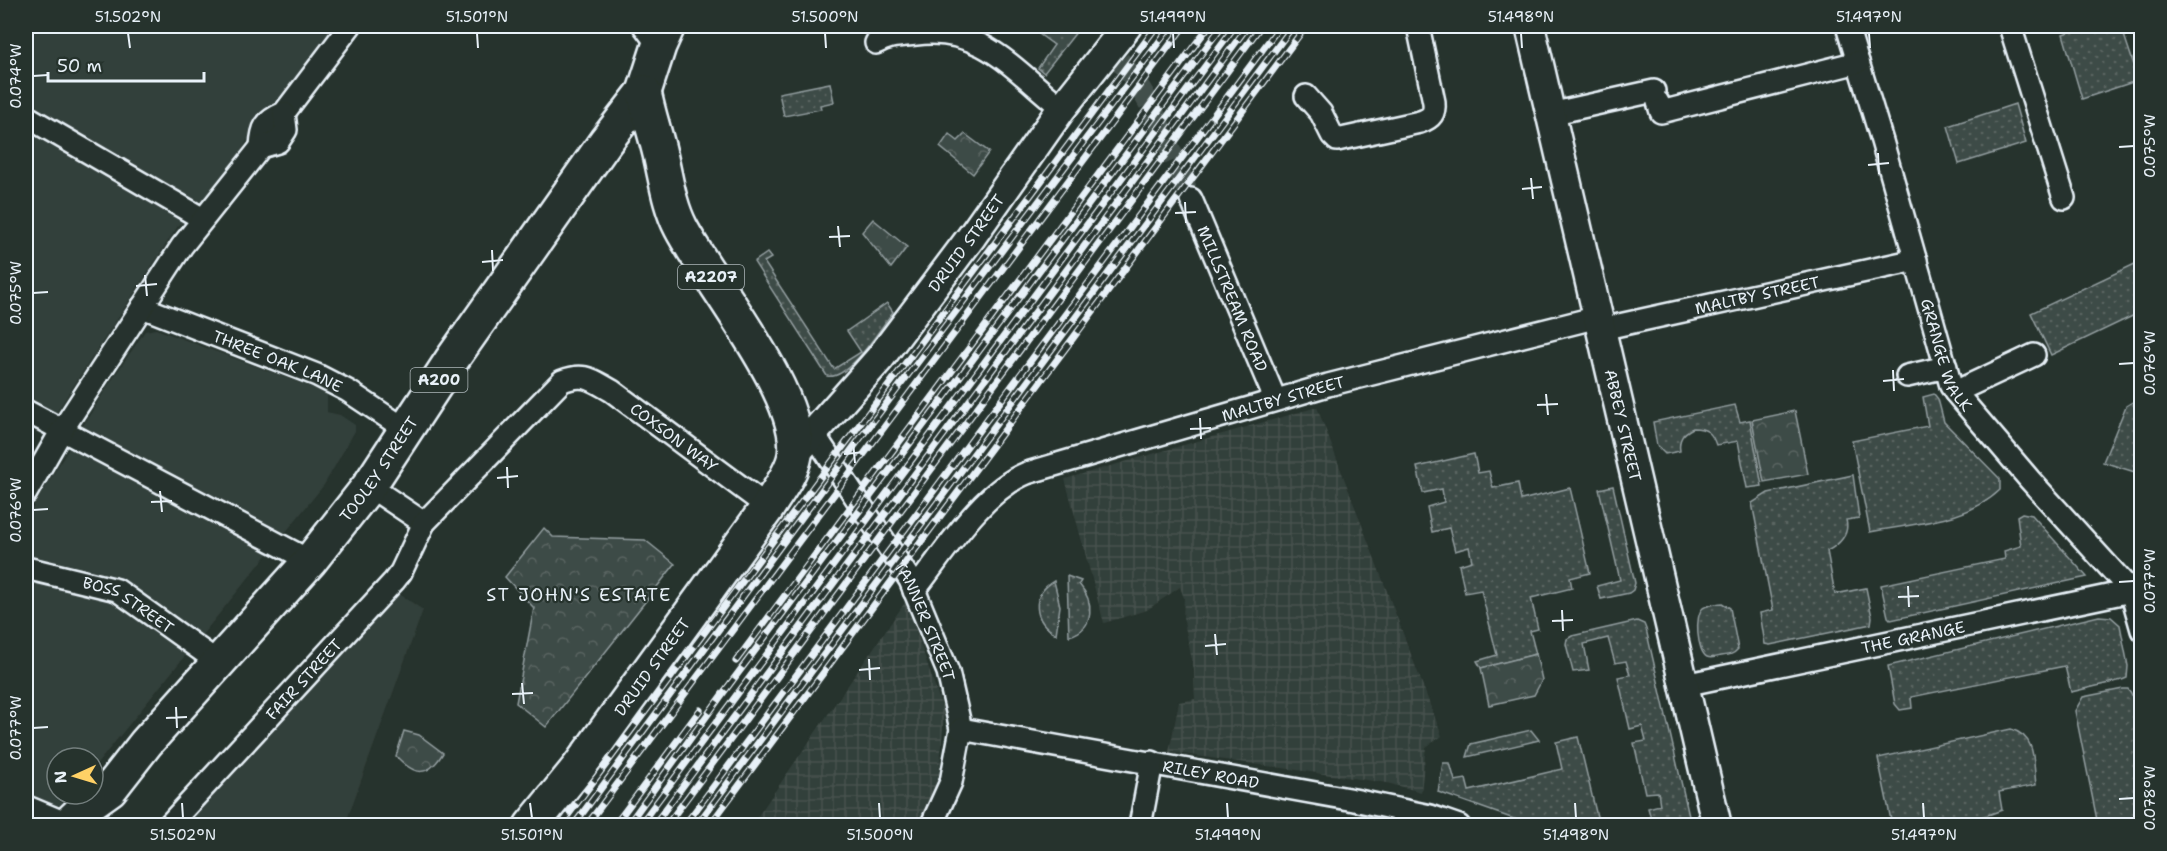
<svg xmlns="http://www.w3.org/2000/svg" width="2167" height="851" font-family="'Shantell Sans',sans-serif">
  <defs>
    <pattern id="industrial-grid" width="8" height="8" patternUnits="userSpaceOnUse" patternTransform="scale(1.5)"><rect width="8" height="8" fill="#333f3a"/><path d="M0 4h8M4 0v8" fill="none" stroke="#47524e"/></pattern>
    <pattern id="grass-dots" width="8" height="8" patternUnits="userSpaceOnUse" patternTransform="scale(1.5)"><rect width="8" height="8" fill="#3e4b47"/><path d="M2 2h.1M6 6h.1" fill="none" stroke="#5a6562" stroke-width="1.8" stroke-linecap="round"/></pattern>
    <pattern id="park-crowns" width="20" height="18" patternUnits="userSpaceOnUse" patternTransform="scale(1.5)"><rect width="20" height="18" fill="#3e4b47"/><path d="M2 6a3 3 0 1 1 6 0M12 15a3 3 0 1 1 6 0" fill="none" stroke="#5a6562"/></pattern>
  </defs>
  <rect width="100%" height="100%" fill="#26332d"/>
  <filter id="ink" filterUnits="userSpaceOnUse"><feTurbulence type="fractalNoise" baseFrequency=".0167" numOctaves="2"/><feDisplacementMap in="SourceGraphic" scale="12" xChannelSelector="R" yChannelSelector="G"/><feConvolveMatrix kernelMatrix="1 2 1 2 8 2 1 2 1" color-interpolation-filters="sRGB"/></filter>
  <g filter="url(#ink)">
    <g fill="#333f3a">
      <path d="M26 26H337L292 93 264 111 240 153V166L211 202 178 226 56 413 26 397Z"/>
      <path d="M156 329 327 393V412L340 415 355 425V431L324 485 93 769V758H57V794H73L65 803 50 809 26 801V518L107 387 145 331Z"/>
      <path d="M395 591 423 610 345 825 184 826Z"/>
    </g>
    <g fill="url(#industrial-grid)">
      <path d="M1317 407 1442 736 1426 747 1421 792 1387 783 1169 752 1179 702 1195 699 1194 670 1183 617 1184 598 1180 587 1147 610 1104 623 1065 479Z"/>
      <path d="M906 601 944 713 938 792 923 825 751 826Z"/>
    </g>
    <g fill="url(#grass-dots)" stroke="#939ea0" stroke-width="1.5">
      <path d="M1028 26H1081L1044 73 1038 68 1054 45Z"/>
      <path d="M2089 26H2121L2139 80 2082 99 2063 34Z"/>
      <path d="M830 83 834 102 820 105 821 109 784 116 779 93Z"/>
      <path d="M2015 104 2026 143 1959 164 1948 126Z"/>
      <path d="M767 253 771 258 764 262 834 369 861 352 847 331 887 303 893 312C880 328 849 381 827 376L754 262Z"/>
      <path d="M2139 262 2141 267V312L2051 355 2031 313Z"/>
      <path d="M1934 394 1938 399 1944 422 2000 479V490C1967 522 1914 523 1870 532L1852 441 1928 426 1923 397Z"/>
      <path d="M2141 397V474L2103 462 2126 406Z"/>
      <path d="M1735 405 1740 422 1750 420 1762 486 1747 488 1738 441 1716 445C1712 433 1707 428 1693 428 1683 433 1678 439 1680 451L1665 454 1657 446 1653 422Z"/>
      <path d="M1474 454 1478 473 1489 471 1493 488 1518 483 1521 500 1570 488 1590 573 1570 578 1572 588 1531 598 1538 629 1530 631 1536 654 1481 668 1477 661 1497 655 1481 590 1465 593 1459 565 1472 561 1469 547 1455 551 1449 528 1432 532 1427 507 1444 502 1442 489 1423 493 1417 467Z"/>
      <path d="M1853 475 1859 518 1846 520C1850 534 1839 545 1827 551L1835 594 1866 588 1872 617 1871 624 1770 645 1765 644 1760 613 1773 610 1752 503 1768 493Z"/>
      <path d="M1613 486 1635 583 1633 590 1629 593 1601 599 1597 586 1620 580 1599 489Z"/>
      <path d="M2022 513 2032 515 2087 577 1891 620 1888 617 1881 585 2005 559 2004 551 2021 546 2017 516Z"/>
      <path d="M1067 576 1081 581 1079 584C1094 601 1096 629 1069 636Z"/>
      <path d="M1054 581 1060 606 1056 634C1033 621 1030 595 1054 581Z"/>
      <path d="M1722 603 1730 608 1738 649C1733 655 1729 655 1721 656 1717 657 1711 659 1707 657 1697 652 1694 615 1703 608 1708 605 1716 604 1722 603Z"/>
      <path d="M2099 616 2111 617 2120 625 2128 666 2127 678 2122 680 2071 692 2065 666 1911 697 1912 708 1900 710 1895 704 1888 666Z"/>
      <path d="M1637 621 1644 624 1646 629 1691 825H1653L1648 808 1660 805 1658 792 1645 793 1634 743 1646 741 1642 726 1630 729 1618 677 1630 675 1626 661 1615 663 1608 638 1584 644 1589 670 1573 672 1566 644 1567 639 1572 636Z"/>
      <path d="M2123 689H2128C2145 706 2142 799 2141 825H2098L2075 711 2083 697Z"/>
      <path d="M2011 729C2037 737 2033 761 2036 785L1999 792 2002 810C1967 824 1930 826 1892 825L1878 758Z"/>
      <path d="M1531 730 1539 740 1467 757 1471 744Z"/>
      <path d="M1578 737 1599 825H1531L1438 792 1443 763H1450L1455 781 1466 779 1469 791 1562 769 1556 742Z"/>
    </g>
    <g fill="url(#park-crowns)" stroke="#939ea0" stroke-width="1.5">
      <path d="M949 134 958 141 965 134 989 152 973 174 940 147Z"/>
      <path d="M873 219 907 247 891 268 862 232Z"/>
      <path d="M1795 411 1808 474 1764 482 1752 420Z"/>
      <path d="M544 528 553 537 645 540 675 564 546 727 516 703 534 608 505 577Z"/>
      <path d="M1536 654 1542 680 1534 695 1489 705 1481 668Z"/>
      <path d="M404 731 419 735 443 753C428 778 415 776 396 756Z"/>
    </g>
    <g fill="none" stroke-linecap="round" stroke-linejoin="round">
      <path stroke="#43504b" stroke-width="21" stroke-dasharray="21 10" stroke-linecap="butt" d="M1120 61C1154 99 1170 152 1191 199"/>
      <defs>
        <g id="street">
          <path d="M644 26 659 46"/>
          <path id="s1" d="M1847 26 1882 141 1951 386 1955 392 2030 480 2131 591 2142 630"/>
          <path d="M2010 26 2064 198"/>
          <path d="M876 43C890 35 900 36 916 34 981 25 1015 71 1062 108"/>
          <path d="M1306 96 1321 113 1332 135 1337 140 1420 122C1432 118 1435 113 1434 102L1418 26"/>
          <path d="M1658 102 1661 112 1858 62"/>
          <path d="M1550 114 1654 91"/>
          <path d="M26 116 203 219"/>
          <path d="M261 147C262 127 265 121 284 113L350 26"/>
          <path id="s2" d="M1191 199 1275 399"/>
          <path id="s3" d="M142 307 317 375 348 391 405 429"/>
          <path id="s4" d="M1601 329 1916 260"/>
          <path d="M1907 376 1946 367"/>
          <path d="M1955 392 2034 355"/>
          <path d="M26 411 310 561"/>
          <path id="s5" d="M814 434 910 580 948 672 961 729 951 782 931 826"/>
          <path d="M369 486 424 523"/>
          <path d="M26 493 62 430 182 246 261 147 278 142 286 130 284 113"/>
          <path id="s6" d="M26 568 117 590 219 663"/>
          <path id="s7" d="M914 591C944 553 982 491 1027 473L1328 385 1598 317"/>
          <path id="s8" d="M1684 685 2141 589"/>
          <path id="s9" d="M961 729 1354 800 1430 816 1459 826"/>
          <path id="s10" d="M168 826 394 581 401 572 424 523 562 381C585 372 592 380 612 391L768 507"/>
          <path d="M1140 826 1152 762"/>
        </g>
        <g id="secondary">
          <path id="s11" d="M1530 26 1717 826"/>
          <path id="s12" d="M795 454 880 358 972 236 1062 108 1127 26"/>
        </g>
        <g id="primary">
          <path id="s13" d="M66 826 89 804 110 789 146 743 310 561 369 486 451 361 606 141 644 92 659 46 668 26"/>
          <path id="s14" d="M531 826 579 767 768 507C777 492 792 473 795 455 804 396 709 282 681 228 669 205 666 179 660 154 655 133 648 113 644 92"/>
        </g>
        <path id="highway" d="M26 813 57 826"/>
      </defs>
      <use href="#street" stroke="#e8f1f8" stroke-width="26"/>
      <use href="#secondary" stroke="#e8f1f8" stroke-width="33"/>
      <use href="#primary" stroke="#e8f1f8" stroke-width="38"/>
      <use href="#highway" stroke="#e8f1f8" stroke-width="38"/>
      <use href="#street" stroke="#26332d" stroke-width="21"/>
      <use href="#secondary" stroke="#26332d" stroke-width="28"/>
      <use href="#primary" stroke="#26332d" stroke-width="33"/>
      <use href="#highway" stroke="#26332d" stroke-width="33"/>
      <defs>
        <g id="rail">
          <path d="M736 661 1209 26"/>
          <path d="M560 826 1157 26"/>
          <path d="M573 826 853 448 1171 26"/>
          <path d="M586 826 1184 26"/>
          <path d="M614 826 700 710"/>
          <path d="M627 826 724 692 1222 26"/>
          <path d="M639 826 1235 26"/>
          <path d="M653 826 1248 26"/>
          <path d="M666 826 1261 26"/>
          <path d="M684 826 1280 26"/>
          <path d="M696 826 1293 26"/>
          <path d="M709 826 1306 26"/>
        </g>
      </defs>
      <use href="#rail" stroke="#e8f1f8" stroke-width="7"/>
      <use href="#rail" stroke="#26332d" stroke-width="4.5" stroke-dasharray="14" stroke-linecap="butt"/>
    </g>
  </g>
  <path fill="none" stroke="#e8f1f8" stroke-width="2" d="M128 33 130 48M477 33 478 48M825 33 826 48M1173 33 1174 48M1521 33 1522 48M1869 33 1870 48M33 76 48 75M2119 147 2134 146M1878 153 1879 174M1868 165 1889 163M1531 178 1533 199M1522 189 1542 187M1185 202 1186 223M1175 213 1196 212M838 226 840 247M829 237 850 236M492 250 493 271M482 262 503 260M145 275 147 296M136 286 157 284M33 293 48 292M2119 364 2134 363M1893 370 1894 391M1883 381 1904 379M1546 394 1548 415M1537 405 1558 404M1200 418 1201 439M1190 429 1211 428M853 442 855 463M844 454 865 452M507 467 508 488M497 478 518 476M160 491 162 512M151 502 172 501M33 510 48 509M2119 582 2134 581M1908 586 1909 607M1898 597 1919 596M1562 610 1563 631M1552 621 1573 620M1215 634 1217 655M1205 646 1226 644M869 659 870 680M859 670 880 668M522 683 524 704M512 694 533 693M176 707 177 728M166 718 187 717M33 728 48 727M2119 799 2134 798M182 803 183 818M530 803 532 818M879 803 880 818M1227 803 1228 818M1575 803 1576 818M1923 803 1924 818"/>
  <g text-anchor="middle" stroke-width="4.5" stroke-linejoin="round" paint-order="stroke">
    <g fill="#26332d" stroke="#aeb8bb" stroke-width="1.5">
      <rect x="678" y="265" width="66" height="24" rx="4.5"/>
      <rect x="410.5" y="368" width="57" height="24" rx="4.5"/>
    </g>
    <g font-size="15" font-weight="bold" fill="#e8f1f8">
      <text x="711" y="282">A2207</text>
      <text x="439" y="385">A200</text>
    </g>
    <g font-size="16" fill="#e8f1f8" stroke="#26332d">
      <text dy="6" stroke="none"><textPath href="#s12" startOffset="272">DRUID STREET</textPath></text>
      <text dy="6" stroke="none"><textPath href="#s4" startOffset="160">MALTBY STREET</textPath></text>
      <text dy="6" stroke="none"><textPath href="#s2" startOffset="108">MILLSTREAM ROAD</textPath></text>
      <text dy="6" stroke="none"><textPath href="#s1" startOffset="344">GRANGE WALK</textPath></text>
      <text dy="6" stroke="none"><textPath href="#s3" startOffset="146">THREE OAK LANE</textPath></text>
      <text dy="6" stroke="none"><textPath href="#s7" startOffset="432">MALTBY STREET</textPath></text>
      <text dy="6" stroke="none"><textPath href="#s11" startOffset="410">ABBEY STREET</textPath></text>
      <text dy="6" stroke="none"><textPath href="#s10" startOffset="728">COXSON WAY</textPath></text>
      <text dy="6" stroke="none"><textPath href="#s13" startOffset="476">TOOLEY STREET</textPath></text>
      <text dy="6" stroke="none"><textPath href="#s6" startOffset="110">BOSS STREET</textPath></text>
      <text dy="6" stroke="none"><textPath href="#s5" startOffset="218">TANNER STREET</textPath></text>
      <text dy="6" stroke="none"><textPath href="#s8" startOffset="234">THE GRANGE</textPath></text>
      <text dy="6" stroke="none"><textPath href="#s14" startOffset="200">DRUID STREET</textPath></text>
      <text dy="6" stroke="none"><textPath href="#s10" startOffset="200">FAIR STREET</textPath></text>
      <text dy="6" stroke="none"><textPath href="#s9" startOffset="254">RILEY ROAD</textPath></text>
    </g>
    <g font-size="18" letter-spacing="1.5" fill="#e8f1f8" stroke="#26332d">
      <text x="579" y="601">ST JOHN'S ESTATE</text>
    </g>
  </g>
  <rect width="2167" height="851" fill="none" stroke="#26332d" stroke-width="66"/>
  <g transform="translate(75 776) rotate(266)"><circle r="28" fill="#26332d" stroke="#747f7e" stroke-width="1.5"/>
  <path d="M0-4.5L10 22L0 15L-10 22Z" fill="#ffd166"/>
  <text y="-9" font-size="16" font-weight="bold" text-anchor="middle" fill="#e8f1f8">N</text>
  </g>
  <path d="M48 72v9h156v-9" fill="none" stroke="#e8f1f8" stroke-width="3"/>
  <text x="57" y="72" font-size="18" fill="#e8f1f8" stroke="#26332d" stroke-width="4.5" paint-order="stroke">50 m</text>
  <rect x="33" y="33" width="2101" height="785" fill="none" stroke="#e8f1f8" stroke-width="2"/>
  <g font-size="15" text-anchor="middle" fill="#e8f1f8">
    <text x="128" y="22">51.502°N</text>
    <text x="477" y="22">51.501°N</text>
    <text x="825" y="22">51.500°N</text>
    <text x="1173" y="22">51.499°N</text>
    <text x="1521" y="22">51.498°N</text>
    <text x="1869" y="22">51.497°N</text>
    <text transform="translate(16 76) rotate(-90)" y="5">0.074°W</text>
    <text transform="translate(2150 146) rotate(-90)" y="5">0.075°W</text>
    <text transform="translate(16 293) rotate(-90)" y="5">0.075°W</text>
    <text transform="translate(2150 363) rotate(-90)" y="5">0.076°W</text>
    <text transform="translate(16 510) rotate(-90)" y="5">0.076°W</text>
    <text transform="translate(2150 581) rotate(-90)" y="5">0.077°W</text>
    <text transform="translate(16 728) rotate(-90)" y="5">0.077°W</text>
    <text transform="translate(2150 798) rotate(-90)" y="5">0.078°W</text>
    <text x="183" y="840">51.502°N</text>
    <text x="532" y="840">51.501°N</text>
    <text x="880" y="840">51.500°N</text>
    <text x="1228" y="840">51.499°N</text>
    <text x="1576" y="840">51.498°N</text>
    <text x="1924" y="840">51.497°N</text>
  </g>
</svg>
